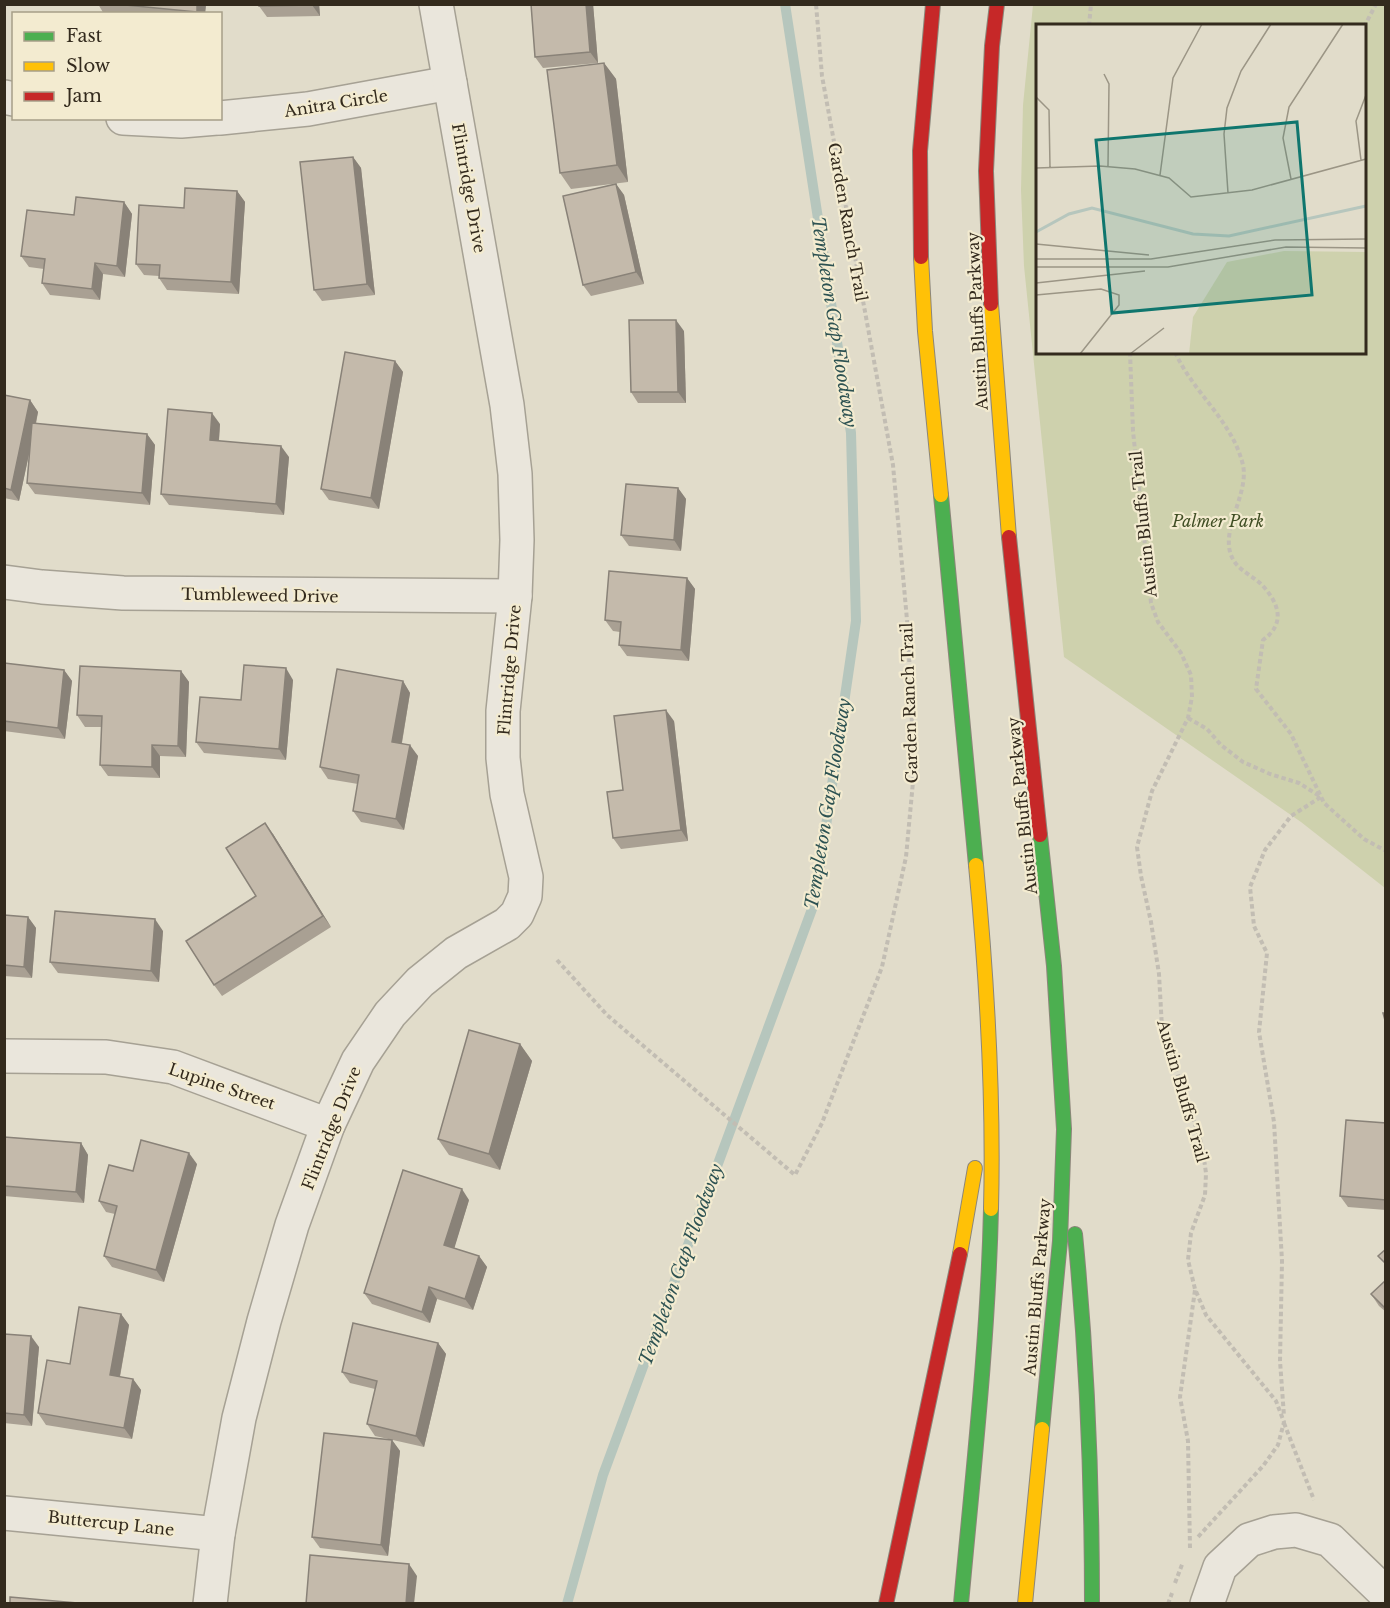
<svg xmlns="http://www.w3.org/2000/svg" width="1390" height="1608" font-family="'Libre Baskerville',serif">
  <rect width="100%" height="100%" fill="#e1dcca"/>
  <path fill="#ced1ad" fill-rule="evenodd" d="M1033 5H1385V888L1301 822 1064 657 1024 266 1021 190 1023 105ZM1038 26H1364V352H1038Z"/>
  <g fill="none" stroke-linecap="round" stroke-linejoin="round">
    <path stroke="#b6c6bd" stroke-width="10" d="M567 1604 603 1475 815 901 856 621 851 433 785 4"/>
    <defs>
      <g id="street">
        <path d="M4 97 14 99"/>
        <path d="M123 118 181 121 217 118"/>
        <path d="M220 118 308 109 450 83"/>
        <path d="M4 582 42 587 123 593 515 596"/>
        <path d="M4 1056 106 1057 173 1067 328 1125"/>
        <path d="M4 1513 218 1534"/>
        <path d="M210 1604 218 1534 239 1418 264 1321 292 1225 328 1125 358 1061 390 1014 420 982 456 953 507 924 517 914 525 896 526 877 507 794 503 758V711L515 596 517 540 515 474 507 405 436 4"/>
        <path d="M1207 1604 1220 1567 1249 1540 1274 1532 1296 1530 1330 1540 1386 1594"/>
      </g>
      <g id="fast">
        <path d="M941 495 976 865"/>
        <path d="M1040 835 1054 966 1064 1129 1060 1241 1042 1429"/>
        <path d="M1075 1234C1087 1357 1092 1480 1092 1604"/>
        <path d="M961 1604C973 1473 988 1341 991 1209"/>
      </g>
      <g id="slow">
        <path d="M921 257 925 331 941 495"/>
        <path d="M991 304 1009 537"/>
        <path d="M976 865C987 980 994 1094 991 1209"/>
        <path d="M960 1254 975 1168"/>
        <path d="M1025 1604 1042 1429"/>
      </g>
      <g id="jam">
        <path d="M921 257 920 151 933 4"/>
        <path d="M991 304 986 171 992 46 997 4"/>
        <path d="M1009 537 1040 835"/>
        <path d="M886 1604 960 1254"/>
      </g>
    </defs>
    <use href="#street" stroke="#a6a194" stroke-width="36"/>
    <use href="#fast" stroke="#8c867a" stroke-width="16"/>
    <use href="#slow" stroke="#8c867a" stroke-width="16"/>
    <use href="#jam" stroke="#8c867a" stroke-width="16"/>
    <g stroke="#c2bdb3" stroke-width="4" stroke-dasharray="4.5 3" stroke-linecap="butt">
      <path d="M1089 26 1091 4"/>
      <path d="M1364 27 1376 4"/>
      <path d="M1130 352 1133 431 1151 603 1158 622 1181 653 1191 675 1192 697 1188 718 1152 791 1137 847 1141 876 1151 922 1159 974 1162 1028 1202 1145 1206 1173 1205 1195 1191 1233 1188 1260 1195 1289 1206 1315 1276 1401 1284 1422 1278 1445 1263 1466 1197 1538"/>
      <path d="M1175 352C1194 394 1232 420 1243 465 1249 494 1221 528 1231 555 1237 571 1253 575 1263 586 1280 605 1285 624 1263 640L1256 689 1291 734 1324 803 1364 839 1386 851"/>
      <path d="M1188 718 1207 729 1221 745 1243 762 1270 774 1299 783 1321 797 1291 816 1265 850 1250 887 1254 926 1267 953 1259 1032 1274 1122 1282 1261 1280 1361 1284 1416"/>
      <path d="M557 960 607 1015 795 1175 822 1123 882 967 906 857 914 771 908 631 893 465 822 76 816 4"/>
      <path d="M1284 1423 1314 1500"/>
      <path d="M1190 1548 1188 1441 1180 1397 1195 1290"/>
      <path d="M1175 1583 1183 1562"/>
      <path d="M1168 1604 1172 1593"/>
    </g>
    <use href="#street" stroke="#eae6dc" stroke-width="33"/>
    <use href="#fast" stroke="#4caf50" stroke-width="14"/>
    <use href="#slow" stroke="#ffc107" stroke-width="14"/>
    <use href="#jam" stroke="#c62828" stroke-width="14"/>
  </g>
  <g fill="#a9a093">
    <path d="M98 4H206L205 14H104Z"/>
    <path d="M319 4 320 16 267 17 259 6Z"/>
    <path d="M531 4H593L598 63 543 68 535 57Z"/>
    <path d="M604 63 616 79 628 182 571 189 560 173Z"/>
    <path d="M353 157 361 168 375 295 322 301 314 290Z"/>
    <path d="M616 184 624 195 644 284 591 296 583 285Z"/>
    <path d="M237 191 245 202 239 294 167 290 159 278V276L144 275 136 264 184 208Z"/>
    <path d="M124 202 132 214 125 277 103 274 100 300 50 295 42 283 44 269 29 267 21 256 74 215Z"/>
    <path d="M684 331 686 403H638L631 392Z"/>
    <path d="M395 361 403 372 379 509 329 500 321 489Z"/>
    <path d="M4 395 30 400 38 412 36 424 147 434 155 445 150 505 35 494 27 483 29 454 19 501 4 498Z"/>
    <path d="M220 424 219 441 289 457 284 515 169 505 161 494Z"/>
    <path d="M678 488 686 499 681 551 629 546 621 535Z"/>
    <path d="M687 578 695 589 689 661 627 656 619 645 620 632 613 631 605 620Z"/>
    <path d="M4 663 64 670 72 681 65 739 4 731Z"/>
    <path d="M181 671 189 682 186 757 160 756V778L108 776 100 765 102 727H85L77 715Z"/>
    <path d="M293 680 286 760 204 753 196 742 241 700Z"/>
    <path d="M403 681 410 693 402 743 418 756 404 830 361 822 353 811 358 784 328 779 320 767Z"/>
    <path d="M674 721 688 841 621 849 613 838 623 790Z"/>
    <path d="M273 834 331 927 222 996 214 985 256 896Z"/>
    <path d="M4 915 28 917 36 928 32 978 4 976Z"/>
    <path d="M163 931 159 982 58 973 50 962Z"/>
    <path d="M520 1044 532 1061 500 1170 449 1155 438 1139Z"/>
    <path d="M1386 1123V1210L1348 1207 1340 1196Z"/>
    <path d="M4 1137 81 1143 88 1155 84 1203 4 1196Z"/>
    <path d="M197 1164 164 1282 112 1267 104 1256 115 1214 106 1212 99 1201 133 1171Z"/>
    <path d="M469 1200 454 1248 479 1256 487 1267 473 1310 437 1299 430 1323 372 1304 364 1293Z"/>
    <path d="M1386 1280V1312L1379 1306 1371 1294Z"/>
    <path d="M121 1314 129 1325 120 1377 133 1379 141 1390 132 1439 46 1425 38 1413 70 1364Z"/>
    <path d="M4 1334 39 1347 32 1426 4 1423Z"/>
    <path d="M438 1343 446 1354 424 1447 375 1436 367 1424 375 1389 350 1383 342 1372Z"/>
    <path d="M392 1440 400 1451 388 1556 320 1548 312 1537Z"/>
  </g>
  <g fill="#898278">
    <path d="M197 4H206L205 14H198L197 12Z"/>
    <path d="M319 4 320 16 312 5Z"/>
    <path d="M586 4H593L598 63 590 52Z"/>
    <path d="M604 63 616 79 628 182 617 165Z"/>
    <path d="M353 157 361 168 375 295 367 284Z"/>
    <path d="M616 184 624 195 644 284 636 272Z"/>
    <path d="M237 191 245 202 239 294 231 282Z"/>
    <path d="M124 202 132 214 125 277 117 266Z"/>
    <path d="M95 263 103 274 100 300 92 289Z"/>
    <path d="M676 320 684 331 686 403 678 392Z"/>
    <path d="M395 361 403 372 379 509 371 498Z"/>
    <path d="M30 400 38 412 19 501 11 490Z"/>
    <path d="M212 413 220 424 218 451 210 440Z"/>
    <path d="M147 434 155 445 150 505 142 493Z"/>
    <path d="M281 446 289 457 284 515 276 504Z"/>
    <path d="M678 488 686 499 681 551 674 540Z"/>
    <path d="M687 578 695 589 689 661 681 650Z"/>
    <path d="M286 668 293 680 286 760 279 749Z"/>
    <path d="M64 670 72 681 65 739 58 728Z"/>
    <path d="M181 671 189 682 186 757 178 746Z"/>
    <path d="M403 681 410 693 400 753 392 742Z"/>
    <path d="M666 710 674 721 688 841 681 830Z"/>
    <path d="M152 745 160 756V778L152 767Z"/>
    <path d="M410 745 418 756 404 830 396 819Z"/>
    <path d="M265 823 273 834 331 927 323 916Z"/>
    <path d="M28 917 36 928 32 978 24 967Z"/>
    <path d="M155 919 163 931 159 982 151 971Z"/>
    <path d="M520 1044 532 1061 500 1170 489 1154Z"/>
    <path d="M81 1143 88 1155 84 1203 76 1192Z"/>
    <path d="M189 1153 197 1164 164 1282 156 1270Z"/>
    <path d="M462 1189 469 1200 452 1256 444 1245Z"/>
    <path d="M479 1256 487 1267 473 1310 465 1299Z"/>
    <path d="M429 1287 437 1299 430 1323 422 1312Z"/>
    <path d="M121 1314 129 1325 118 1386 110 1375Z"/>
    <path d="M31 1336 39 1347 32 1426 24 1415Z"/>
    <path d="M438 1343 446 1354 424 1447 416 1436Z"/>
    <path d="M133 1379 141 1390 132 1439 124 1428Z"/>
    <path d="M392 1440 400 1451 388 1556 381 1545Z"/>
    <path d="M409 1564 417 1576 414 1604H406Z"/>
  </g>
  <g fill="#c4baab" stroke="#898278" stroke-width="1.5">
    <path d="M115 4H197V12Z"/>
    <path d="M259 4H312V5L259 6Z"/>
    <path d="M531 4H586L590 52 535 57Z"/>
    <path d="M604 63 617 165 560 173 547 70Z"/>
    <path d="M353 157 367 284 314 290 300 162Z"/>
    <path d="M616 184 636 272 583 285 563 196Z"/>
    <path d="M185 188 237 191 231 282 159 278 160 265 136 264 139 205 184 208Z"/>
    <path d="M76 197 124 202 117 266 95 263 92 289 42 283 45 259 21 256 27 210 74 215Z"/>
    <path d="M629 320H676L678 392H631Z"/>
    <path d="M345 352 395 361 371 498 321 489Z"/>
    <path d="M4 395 30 400 11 490 4 488Z"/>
    <path d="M168 409 212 413 210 440 281 446 276 504 161 494Z"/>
    <path d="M32 423 147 434 142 493 27 483Z"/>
    <path d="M626 484 678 488 674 540 621 535Z"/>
    <path d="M609 571 687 578 681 650 619 645 621 622 605 620Z"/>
    <path d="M4 663 64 670 58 728 4 721Z"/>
    <path d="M244 665 286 668 279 749 196 742 200 697 241 700Z"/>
    <path d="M80 666 181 671 178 746 152 745V767L100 765 102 716 77 715Z"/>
    <path d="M337 669 403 681 392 742 410 745 396 819 353 811 359 775 320 767Z"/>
    <path d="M666 710 681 830 613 838 607 792 623 790 614 716Z"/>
    <path d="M265 823 323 916 214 985 186 941 256 896 226 848Z"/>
    <path d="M55 911 155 919 151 971 50 962Z"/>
    <path d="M4 915 28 917 24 967 4 965Z"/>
    <path d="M1383 1013H1386V1024Z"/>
    <path d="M469 1030 520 1044 489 1154 438 1139Z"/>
    <path d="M1346 1120 1386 1123V1200L1340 1196Z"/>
    <path d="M4 1137 81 1143 76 1192 4 1186Z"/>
    <path d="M141 1140 189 1153 156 1270 104 1256 117 1206 99 1201 109 1165 133 1171Z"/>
    <path d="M403 1170 462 1189 444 1245 479 1256 465 1299 429 1287 422 1312 364 1293Z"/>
    <path d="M1386 1249V1264L1378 1256Z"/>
    <path d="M1386 1280V1309L1371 1294Z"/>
    <path d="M79 1307 121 1314 110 1375 133 1379 124 1428 38 1413 47 1360 70 1364Z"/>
    <path d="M353 1323 438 1343 416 1436 367 1424 377 1381 342 1372Z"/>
    <path d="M4 1334 31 1336 24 1415 4 1413Z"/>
    <path d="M324 1433 392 1440 381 1545 312 1537Z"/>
    <path d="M310 1555 409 1564 406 1604H306Z"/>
    <path d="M10 1597 89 1604H10Z"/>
  </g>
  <g text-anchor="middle" stroke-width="4.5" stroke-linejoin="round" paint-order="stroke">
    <g font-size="16" fill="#332a1d" stroke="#f3ebd0">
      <text transform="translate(336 103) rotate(-9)" y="6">Anitra Circle</text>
      <text transform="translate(469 188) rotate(80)" y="6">Flintridge Drive</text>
      <text transform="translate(848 222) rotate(80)" y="6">Garden Ranch Trail</text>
      <text transform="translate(977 321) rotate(-93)" y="6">Austin Bluffs Parkway</text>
      <text transform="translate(1143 524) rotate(-96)" y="6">Austin Bluffs Trail</text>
      <text transform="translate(260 595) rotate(1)" y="6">Tumbleweed Drive</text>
      <text transform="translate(509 670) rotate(-85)" y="6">Flintridge Drive</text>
      <text transform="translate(909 703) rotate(-92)" y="6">Garden Ranch Trail</text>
      <text transform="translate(1022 806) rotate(-96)" y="6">Austin Bluffs Parkway</text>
      <text transform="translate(222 1086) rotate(19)" y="6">Lupine Street</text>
      <text transform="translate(1183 1091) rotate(74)" y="6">Austin Bluffs Trail</text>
      <text transform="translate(331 1128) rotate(-68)" y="6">Flintridge Drive</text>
      <text transform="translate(1037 1287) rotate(-85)" y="6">Austin Bluffs Parkway</text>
      <text transform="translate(111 1523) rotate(6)" y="6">Buttercup Lane</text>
    </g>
    <g font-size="16" font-style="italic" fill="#414f25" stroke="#f3ebd0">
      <text x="1218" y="527">Palmer Park</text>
    </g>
    <g font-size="18" font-style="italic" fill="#2d5252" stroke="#f3ebd0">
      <text transform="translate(834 322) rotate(81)" y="6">Templeton Gap Floodway</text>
      <text transform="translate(828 804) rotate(-81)" y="6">Templeton Gap Floodway</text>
      <text transform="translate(681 1265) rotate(-70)" y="6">Templeton Gap Floodway</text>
    </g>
  </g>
  <g transform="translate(1036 24)">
    <rect width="330" height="330" fill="#e1dcca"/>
    <path d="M248 227 330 228V330H153L157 293 191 238Z" fill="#ced1ad"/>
    <path fill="none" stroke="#b6c6bd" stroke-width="3" d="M0 208 33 190 56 184 157 210 193 212 330 182"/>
    <path fill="none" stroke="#9b9585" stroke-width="1.5" d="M68 50 73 60 72 142M0 73 13 86 14 143M325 136 320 97 330 71M0 144 64 142 99 145 133 154 155 173 216 166 330 135M124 151 137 54 166 0M255 155 247 114 253 83 307 0M192 169 188 110 191 84 205 47 235 0M0 220 113 231M0 235H115L239 216 330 215M0 243H132L250 223 330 224M0 259 109 247M0 271 65 265 83 271V281L44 330M94 330 128 304"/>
    <path fill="#0f766e" fill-opacity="0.15" stroke="#0f766e" stroke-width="3" d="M261 98 276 271 76 289 60 116Z"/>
    <rect width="330" height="330" fill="none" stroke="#332a1d" stroke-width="3"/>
  </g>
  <rect width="1390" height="1608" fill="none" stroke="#332a1d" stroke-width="12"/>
  <rect x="12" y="12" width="210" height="108" fill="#f3ebd0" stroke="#a69e88" stroke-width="1.5"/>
  <rect x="24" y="32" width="30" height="9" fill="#4caf50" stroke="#a69e88" stroke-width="1.5"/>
  <text x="66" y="42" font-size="18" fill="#332a1d">Fast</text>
  <rect x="24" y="62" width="30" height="9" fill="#ffc107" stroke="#a69e88" stroke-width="1.5"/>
  <text x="66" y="72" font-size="18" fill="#332a1d">Slow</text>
  <rect x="24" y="92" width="30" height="9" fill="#c62828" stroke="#a69e88" stroke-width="1.5"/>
  <text x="66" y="102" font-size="18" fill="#332a1d">Jam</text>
</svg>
